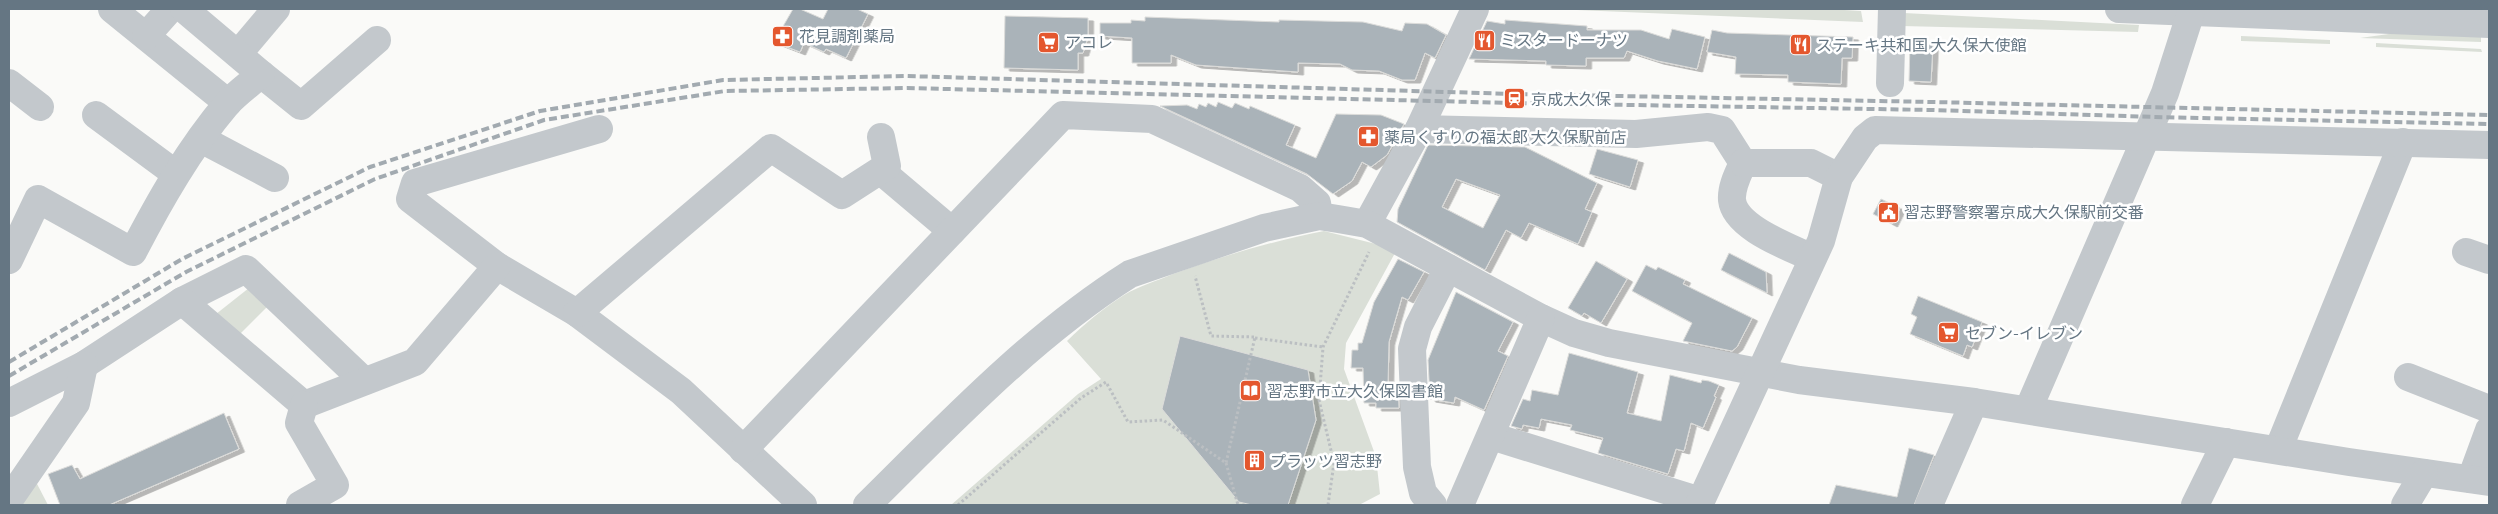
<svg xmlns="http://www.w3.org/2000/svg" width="2498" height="514" font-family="'Sofia Sans Condensed','Noto Sans JP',sans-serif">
  <defs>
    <filter id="shadow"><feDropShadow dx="5.5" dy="3" stdDeviation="0" flood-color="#0004"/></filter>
  </defs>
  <rect width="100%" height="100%" fill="#fafaf8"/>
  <g fill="#dadfd7">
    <path d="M1553 9H1828L1861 11 1863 22Z"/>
    <path d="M1904 13 2139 25 2138 32 1902 26Z"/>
    <path d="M2396 33 2481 36V42L2360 38Z"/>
    <path d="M2241 36 2330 40V44L2241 41Z"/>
    <path d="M2376 43 2481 49 2482 52 2376 47Z"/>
    <path d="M1324 231 1384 246 1395 253 1346 343 1344 369 1376 457 1380 494 1359 505H951L1078 394 1101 379 1067 341C1084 324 1104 308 1124 295 1139 286 1157 281 1173 274 1222 256 1273 241 1324 231Z"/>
    <path d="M254 284 271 303 234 340 211 318Z"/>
    <path d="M35 480 48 505H15Z"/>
  </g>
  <g fill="#aab3b9" stroke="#dcdcda" fill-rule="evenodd" filter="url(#shadow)">
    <path d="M793 9H800L823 19 828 9H857L868 14 846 58 826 49 824 52 804 43 800 52 774 42Z"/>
    <path d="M1005 16 1088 18V37L1083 53H1078V70L1004 68Z"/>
    <path d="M1145 17 1279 22V20L1363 22 1402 31 1405 23 1427 24 1446 35 1435 58 1425 53 1415 80H1402L1379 71 1352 70 1340 64 1298 63V72L1196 65 1171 55V63H1132V38L1100 36V23H1131V20L1145 21Z"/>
    <path d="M1505 20 1587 26V30H1641L1669 39 1672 29 1705 37 1697 69 1658 61 1627 51 1624 58H1586V66L1546 65V61L1469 59 1487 21 1505 24Z"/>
    <path d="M1712 30 1727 33 1853 37 1852 58H1842L1841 84 1788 82V75L1735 74 1736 57 1707 52Z"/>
    <path d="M1910 43H1933L1931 82 1909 81Z"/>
    <path d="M1218 102 1232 108 1235 103 1249 109 1250 106 1295 125 1286 145 1316 158 1336 114 1381 115 1404 124 1387 155 1371 167 1362 162 1352 181 1333 194 1307 174 1160 106 1187 105 1197 109 1199 104 1206 107 1208 103 1216 107Z"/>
    <path d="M1428 145 1525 147 1597 183 1585 209 1592 212 1578 244 1529 223 1521 238 1506 230 1485 270 1397 222 1398 209ZM1456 179 1500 195 1483 228 1442 207Z"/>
    <path d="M1597 149 1638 160 1630 187 1589 174Z"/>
    <path d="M1881 199 1900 208 1892 224 1873 214Z"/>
    <path d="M1729 253 1766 272 1767 293 1721 270Z"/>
    <path d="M1398 259 1424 272 1408 300 1402 297 1389 342 1388 384H1398L1399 408H1376V403H1364L1363 368H1351L1352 350H1358V343H1362L1374 302Z"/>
    <path d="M1596 261 1627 279 1601 323 1584 313 1582 316 1568 308Z"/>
    <path d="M1646 265 1656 270 1658 267 1685 280 1683 284 1752 318 1737 347 1732 351 1683 341 1692 323 1632 291Z"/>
    <path d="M1456 292 1513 322 1498 351 1508 356 1484 410 1455 397 1454 403 1430 399 1428 360Z"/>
    <path d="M1918 296 1982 322 1972 347 1967 345 1963 356 1910 334 1917 317 1911 314Z"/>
    <path d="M1180 336 1308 370 1316 420 1288 505H1252L1239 502 1162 409Z"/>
    <path d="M1569 353 1638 372 1627 413 1661 421 1670 375 1701 383 1702 380 1709 381 1719 385 1714 396 1716 397 1703 428 1691 423 1684 451 1676 449 1668 474 1598 453 1603 438 1570 430 1572 425 1541 419 1539 428 1523 425 1522 429 1511 426 1523 399 1530 401 1532 390 1558 395Z"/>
    <path d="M224 413 239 449 109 505H60L48 474 72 465 80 479Z"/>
    <path d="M1909 448 1934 455 1914 505H1829L1836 485 1897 497Z"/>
  </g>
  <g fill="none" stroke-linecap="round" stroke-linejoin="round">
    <g stroke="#bbbfc2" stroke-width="3" stroke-dasharray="2.5 2.5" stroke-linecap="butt">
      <path d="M1255 338 1323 347"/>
      <path d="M1226 463 1238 505"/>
      <path d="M958 505 1081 398 1106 382 1128 422 1163 420 1226 463 1255 337 1211 336 1195 276"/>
      <path d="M1328 505 1334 463 1319 400 1323 347 1369 252"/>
    </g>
    <g stroke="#c3c8cc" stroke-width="28">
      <path d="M112 9 228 103"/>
      <path d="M2119 9 2489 24"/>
      <path d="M146 36 170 9"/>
      <path d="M238 54 276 9"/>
      <path d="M261 74 301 106 377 40"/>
      <path d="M9 83 40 107"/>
      <path d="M1890 83 1892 9"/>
      <path d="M96 115 176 174"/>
      <path d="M599 129 415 183 410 199 497 266 577 313 681 391 803 505"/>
      <path d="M1419 129 1636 134 1708 127 1722 130 1743 163"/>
      <path d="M201 139 275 178"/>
      <path d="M1743 163C1738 174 1731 187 1732 200 1735 228 1790 247 1812 258"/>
      <path d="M1743 163H1811L1839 177"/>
      <path d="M881 171 952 231"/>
      <path d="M1367 224 1419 129 1475 9"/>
      <path d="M2466 252 2489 260"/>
      <path d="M9 260 38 199 133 252C160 200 189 149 227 104 237 93 250 84 261 74L184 9"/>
      <path d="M182 301 246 269 364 381"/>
      <path d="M577 313 771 148 842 195 887 166 881 137"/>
      <path d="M2408 377 2489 409"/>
      <path d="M9 403 84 365 182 301 304 405"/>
      <path d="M304 405 415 362 497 266"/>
      <path d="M2028 410 2147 135 2165 93 2192 9"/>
      <path d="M1491 436 1701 501"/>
      <path d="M743 450 1063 115 1152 119 1300 188 1317 203 1319 216"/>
      <path d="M2278 450 2403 142"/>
      <path d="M2471 479 2489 430"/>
      <path d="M9 500 76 403 84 365"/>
      <path d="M300 505 335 485 299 423 304 405"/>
      <path d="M867 505C949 424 1032 336 1130 274L1264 228 1319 216 1338 219 1367 224 1541 318 1574 333 1609 343 1799 380 1974 402 2349 462 2489 482"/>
      <path d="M1433 505 1423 493 1417 467 1412 349 1418 327 1448 268"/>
      <path d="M1460 505 1541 318"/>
      <path d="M1699 505 1821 241 1839 177 1865 138 1875 130 2489 145"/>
      <path d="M1929 505 1974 402"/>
      <path d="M2195 505 2226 442"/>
      <path d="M2405 505 2424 473"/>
    </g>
    <g stroke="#a2aab0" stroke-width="4" stroke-dasharray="8 4" stroke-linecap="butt">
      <path d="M9 362 182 259 370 167 540 111 723 80 907 76 1515 94 1933 102 2489 115"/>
      <path d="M9 376 186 272 375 179 544 120 725 91 907 88 1513 103 1933 110 2155 117 2489 124"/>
    </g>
  </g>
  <defs>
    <symbol id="pharmacy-square" viewBox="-11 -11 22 22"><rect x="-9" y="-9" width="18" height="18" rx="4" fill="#e4572e" stroke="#fff"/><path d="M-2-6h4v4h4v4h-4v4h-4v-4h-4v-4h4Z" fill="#fff"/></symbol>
    <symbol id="restaurant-square" viewBox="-11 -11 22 22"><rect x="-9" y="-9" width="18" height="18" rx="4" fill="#e4572e" stroke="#fff"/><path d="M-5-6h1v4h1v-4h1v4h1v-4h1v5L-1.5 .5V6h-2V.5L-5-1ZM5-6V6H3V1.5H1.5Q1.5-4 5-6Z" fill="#fff"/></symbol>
    <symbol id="supermarket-square" viewBox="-11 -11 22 22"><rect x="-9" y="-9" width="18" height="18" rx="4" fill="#e4572e" stroke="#fff"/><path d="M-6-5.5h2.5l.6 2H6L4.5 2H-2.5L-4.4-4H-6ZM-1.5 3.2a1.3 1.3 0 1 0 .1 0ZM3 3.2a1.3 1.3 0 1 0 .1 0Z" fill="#fff"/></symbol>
    <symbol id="station-square" viewBox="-11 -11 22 22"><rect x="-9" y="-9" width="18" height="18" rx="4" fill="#e4572e" stroke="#fff"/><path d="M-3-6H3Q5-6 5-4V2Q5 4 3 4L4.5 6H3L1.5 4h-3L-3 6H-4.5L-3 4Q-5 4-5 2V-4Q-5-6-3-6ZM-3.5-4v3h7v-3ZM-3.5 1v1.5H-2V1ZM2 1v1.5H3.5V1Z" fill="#fff"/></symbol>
    <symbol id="civic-square" viewBox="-11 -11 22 22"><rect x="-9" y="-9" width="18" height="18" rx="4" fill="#e4572e" stroke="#fff"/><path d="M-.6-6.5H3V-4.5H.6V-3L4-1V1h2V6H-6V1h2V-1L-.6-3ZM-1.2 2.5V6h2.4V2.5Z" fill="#fff"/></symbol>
    <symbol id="library-square" viewBox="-11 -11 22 22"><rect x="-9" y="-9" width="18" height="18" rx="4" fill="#e4572e" stroke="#fff"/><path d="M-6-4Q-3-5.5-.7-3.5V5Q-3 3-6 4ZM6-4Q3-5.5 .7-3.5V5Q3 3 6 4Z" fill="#fff"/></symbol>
    <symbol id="building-square" viewBox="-11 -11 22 22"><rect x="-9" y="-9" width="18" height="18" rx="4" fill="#e4572e" stroke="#fff"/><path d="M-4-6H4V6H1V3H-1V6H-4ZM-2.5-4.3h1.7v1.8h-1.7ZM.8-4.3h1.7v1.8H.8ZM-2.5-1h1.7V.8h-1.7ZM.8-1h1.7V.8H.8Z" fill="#fff"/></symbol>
  </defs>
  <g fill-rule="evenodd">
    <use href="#pharmacy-square" x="770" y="24" width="25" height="25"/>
    <use href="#restaurant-square" x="1472" y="28" width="25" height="25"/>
    <use href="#supermarket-square" x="1036" y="30" width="25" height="25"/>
    <use href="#restaurant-square" x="1788" y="32" width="25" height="25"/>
    <use href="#station-square" x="1502" y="86" width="25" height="25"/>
    <use href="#pharmacy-square" x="1356" y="124" width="25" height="25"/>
    <use href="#civic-square" x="1876" y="200" width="25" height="25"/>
    <use href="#supermarket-square" x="1936" y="320" width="25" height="25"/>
    <use href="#library-square" x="1238" y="378" width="25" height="25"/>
    <use href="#building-square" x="1242" y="448" width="25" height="25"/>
  </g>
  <g text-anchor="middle" stroke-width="5" stroke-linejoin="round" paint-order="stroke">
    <g font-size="16" fill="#657683" stroke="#fff" text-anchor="start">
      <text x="799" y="42">花見調剤薬局</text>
      <text x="1500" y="46">ミスタードーナツ</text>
      <text x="1065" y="48">アコレ</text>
      <text x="1816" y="51">ステーキ共和国 大久保大使館</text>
      <text x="1531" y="105">京成大久保</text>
      <text x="1384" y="143">薬局くすりの福太郎 大久保駅前店</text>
      <text x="1904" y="218">習志野警察署京成大久保駅前交番</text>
      <text x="1965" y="339">セブン-イレブン</text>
      <text x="1267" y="397">習志野市立大久保図書館</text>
      <text x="1270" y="467">プラッツ習志野</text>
    </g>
  </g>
  <rect width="2498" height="514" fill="none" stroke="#657683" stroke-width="20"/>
</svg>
